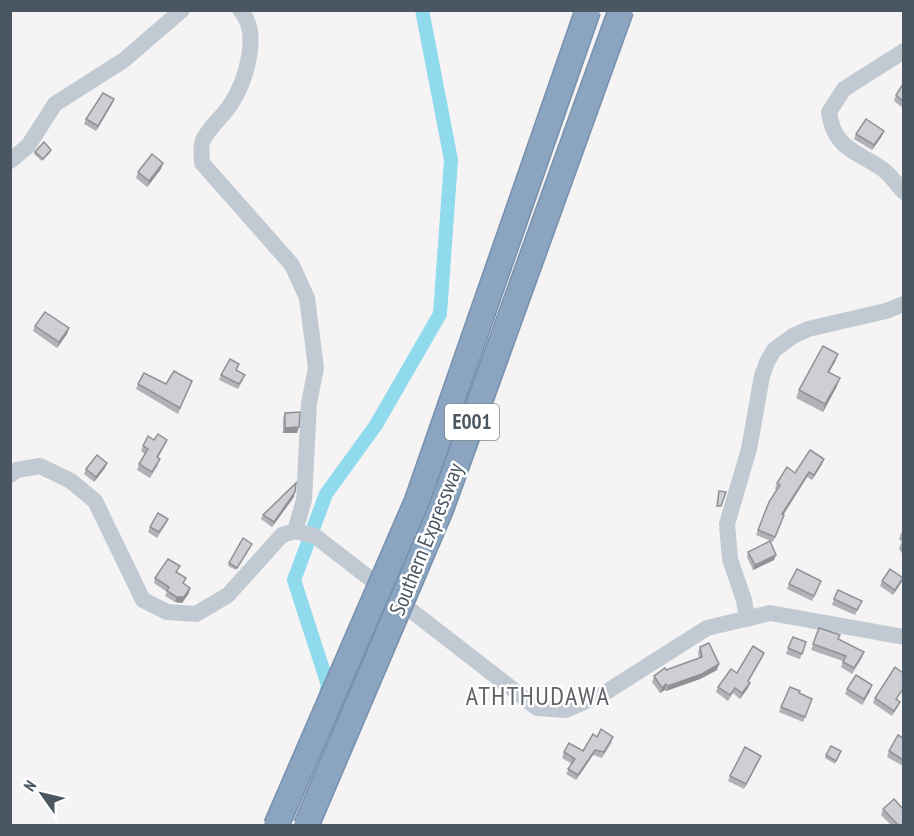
<svg xmlns="http://www.w3.org/2000/svg" width="914" height="836" font-family="'PT Sans Narrow',sans-serif">
  <rect width="100%" height="100%" fill="#f5f3f3"/>
  <g fill="none" stroke-linecap="round" stroke-linejoin="round">
    <path stroke="#90daee" stroke-width="14" d="M325 698 328 685 294 580 326 494 376 425 440 314 451 160 422 10"/>
    <g stroke="#c1cad2" stroke-width="16">
      <path d="M240 10C262 33 245 84 229 107 221 118 209 128 203 140 200 146 202 157 202 163L292 265 307 298 316 368 309 403 304 500 295 531"/>
      <path d="M904 51 844 89 829 112C834 151 859 151 885 171 892 177 898 186 904 192"/>
      <path d="M10 161 28 146 55 104 124 60 182 10"/>
      <path d="M10 475 17 470 40 466 71 481 95 501 143 600 167 612 196 614 228 595 282 535 295 531 315 536 537 708 566 710 603 694 707 628 770 613 904 637"/>
      <path d="M747 619 744 600 730 559 727 524 749 449 762 376 767 362 774 350 793 336 808 329 886 311 904 304"/>
    </g>
    <defs>
      <g id="highway-bridge">
        <path d="M276 826 417 501 588 10"/>
        <path d="M306 826 441 509 621 10"/>
      </g>
    </defs>
    <use href="#highway-bridge" stroke="#7690ad" stroke-width="27" stroke-linecap="butt"/>
    <use href="#highway-bridge" stroke="#8ba5c1" stroke-width="24"/>
  </g>
  <g fill="#b0b2b7">
    <path d="M903 84V108L894 101 896 95Z"/>
    <path d="M114 99 112 104 96 131 84 124 86 119Z"/>
    <path d="M856 134 882 136 872 150 854 139Z"/>
    <path d="M51 150 50 153 42 161 34 154 35 152Z"/>
    <path d="M161 169 147 187 136 178 138 172Z"/>
    <path d="M35 326 69 328 67 334 57 348 33 331Z"/>
    <path d="M838 354 835 362 829 372 837 386 823 412 796 398 799 390Z"/>
    <path d="M236 370 243 380 238 389 219 380 221 375Z"/>
    <path d="M192 381 178 414 136 389 138 384H166Z"/>
    <path d="M285 413 297 433H283V418Z"/>
    <path d="M165 445 158 458V465L150 478 137 470 139 464 145 454 141 451 143 446Z"/>
    <path d="M822 464 812 480 807 477 783 515 782 521 773 542 756 535 769 502 777 490 775 489 777 483 795 473Z"/>
    <path d="M105 468 94 482 84 474 86 469Z"/>
    <path d="M294 497 272 527 261 519 263 515Z"/>
    <path d="M168 519 166 524 157 538 148 532 150 527Z"/>
    <path d="M903 531V555L899 549 901 543 902 542 899 539 901 533Z"/>
    <path d="M251 546 236 570 228 566 229 563Z"/>
    <path d="M748 552 776 555 774 560 753 570 747 557Z"/>
    <path d="M177 572 189 593 182 603 175 602 165 596 167 592 154 583 155 578Z"/>
    <path d="M903 578 901 583 893 595 880 586 882 581Z"/>
    <path d="M821 581 812 601 787 589 789 584Z"/>
    <path d="M834 599 862 601 855 615 832 605Z"/>
    <path d="M819 628 864 652 862 658 852 674 841 667 843 661 811 650Z"/>
    <path d="M793 637 806 642 800 659 786 654Z"/>
    <path d="M700 647 717 670 700 679 666 691 665 690 660 693 652 682 654 676 666 670 699 658 698 653Z"/>
    <path d="M762 658 748 681 750 683 748 688 740 699 733 693 728 701 716 692 718 687 737 673Z"/>
    <path d="M847 689 870 691 862 705 845 694Z"/>
    <path d="M799 693 812 699 803 722 779 712 781 707Z"/>
    <path d="M875 698 898 700 900 702 898 707 892 716 873 703Z"/>
    <path d="M597 737 612 742 602 758 593 755 576 780 566 774 572 764 562 758 564 752 583 751Z"/>
    <path d="M903 738V766L887 757 889 751Z"/>
    <path d="M840 754 835 764 825 758 826 755Z"/>
    <path d="M759 761 744 789 728 781 730 776Z"/>
    <path d="M883 809 903 825H891L881 815Z"/>
  </g>
  <g fill="#909195">
    <path d="M114 99 112 104 96 131 98 126Z"/>
    <path d="M884 131 882 136 872 150 874 145Z"/>
    <path d="M163 163 161 169 147 187 149 181Z"/>
    <path d="M69 328 67 334 57 348 59 342Z"/>
    <path d="M838 354 835 362 825 379 828 372Z"/>
    <path d="M840 378 837 386 823 412 825 404Z"/>
    <path d="M299 427 297 433H283L285 428Z"/>
    <path d="M824 459 822 464 812 480 814 475Z"/>
    <path d="M107 463 105 468 94 482 96 477Z"/>
    <path d="M809 472 807 477 780 520 782 514Z"/>
    <path d="M295 492 294 497 272 527 274 522Z"/>
    <path d="M776 555 774 560 753 570 755 565Z"/>
    <path d="M903 578 901 583 893 595 895 590Z"/>
    <path d="M190 588 189 593 182 603 175 602 177 597Z"/>
    <path d="M764 653 762 658 746 686 748 681Z"/>
    <path d="M719 664 717 670 700 679 666 691 668 686Z"/>
    <path d="M750 683 748 688 740 699 742 693Z"/>
    <path d="M666 684 665 690 660 693 662 688Z"/>
    <path d="M872 685 870 691 862 705 864 699Z"/>
    <path d="M595 750 593 755 576 780 578 775Z"/>
    <path d="M761 756 759 761 744 789 746 784Z"/>
  </g>
  <g fill="#cdcfd5" stroke="#909195" stroke-width="1.5">
    <path d="M903 84V101L896 95Z"/>
    <path d="M103 93 114 99 98 126 86 119Z"/>
    <path d="M866 119 884 131 874 145 856 134Z"/>
    <path d="M44 142 51 150 43 159 35 152Z"/>
    <path d="M152 154 163 163 149 181 138 172Z"/>
    <path d="M45 312 69 328 59 342 35 326Z"/>
    <path d="M823 346 838 354 828 372 840 378 825 404 799 390Z"/>
    <path d="M230 359 239 364 236 370 245 375 239 384 221 375Z"/>
    <path d="M174 371 192 381 180 408 138 384 144 373 166 384Z"/>
    <path d="M300 412 299 427 285 428V413Z"/>
    <path d="M158 434 167 440 157 457 160 459 152 472 139 464 148 449 143 446 148 436 154 440Z"/>
    <path d="M810 450 824 459 814 475 809 472 782 514 784 515 775 537 758 530 769 502 780 485 777 483 787 467 795 473Z"/>
    <path d="M97 455 107 463 96 477 86 469Z"/>
    <path d="M296 483 295 492 274 522 263 515Z"/>
    <path d="M719 491 726 492 721 506H717Z"/>
    <path d="M158 513 168 519 159 532 150 527Z"/>
    <path d="M243 538 252 544 237 568 229 563Z"/>
    <path d="M770 541 776 555 755 565 748 552Z"/>
    <path d="M168 559 180 566 176 572 186 578 183 583 190 588 184 597H177L167 591 169 587 155 578Z"/>
    <path d="M797 569 821 581 814 596 789 584Z"/>
    <path d="M890 569 903 578 895 590 882 581Z"/>
    <path d="M838 590 862 601 857 610 834 599Z"/>
    <path d="M819 628 840 635 838 639 864 652 854 668 843 662 846 656 813 644Z"/>
    <path d="M793 637 806 642 802 654 788 648Z"/>
    <path d="M709 643 719 664 702 674 668 686 666 684 662 688 654 676 665 668 666 670 702 657 700 647Z"/>
    <path d="M753 646 764 653 748 681 750 683 742 693 735 688 730 695 718 687 731 669 737 673Z"/>
    <path d="M895 667 903 673V689L896 699 900 702 894 711 875 698Z"/>
    <path d="M856 675 872 685 864 699 847 689Z"/>
    <path d="M790 687 800 691 799 693 812 699 805 717 781 707Z"/>
    <path d="M601 729 613 737 604 752 595 750 578 775 568 769 575 759 564 752 569 743 583 751 593 734 597 737Z"/>
    <path d="M898 735 903 738V760L889 751Z"/>
    <path d="M831 746 841 751 836 761 826 755Z"/>
    <path d="M745 747 761 756 746 784 730 776Z"/>
    <path d="M894 799 903 809V825H898L883 809Z"/>
  </g>
  <g text-anchor="middle" stroke-width="5" stroke-linejoin="round" paint-order="stroke">
    <rect fill="#fff" stroke="#808990" stroke-width="1.5" x="445" y="404" width="54" height="36" rx="4.5"/>
    <g font-size="21" font-weight="bold" fill="#4a5661">
      <text x="472" y="429">E001</text>
    </g>
    <g font-size="22" fill="#4a5661" stroke="#fff">
      <text transform="translate(426 539) rotate(-68)" y="8">Southern Expressway</text>
    </g>
    <g font-size="26" letter-spacing="1.5" fill="#5f6368" stroke="#fff">
      <text x="538" y="705">ATHTHUDAWA</text>
    </g>
  </g>
  <rect width="914" height="836" fill="none" stroke="#4a5661" stroke-width="24"/>
  <g transform="translate(42 794) rotate(304)" stroke="#ffffff" stroke-width="4.5" paint-order="stroke">
  <path d="M0-4.5L10 22L0 15L-10 22Z" fill="#4a5661"/>
  <text y="-9" font-size="16" font-weight="bold" text-anchor="middle" fill="#4a5661">N</text>
  </g>
</svg>
